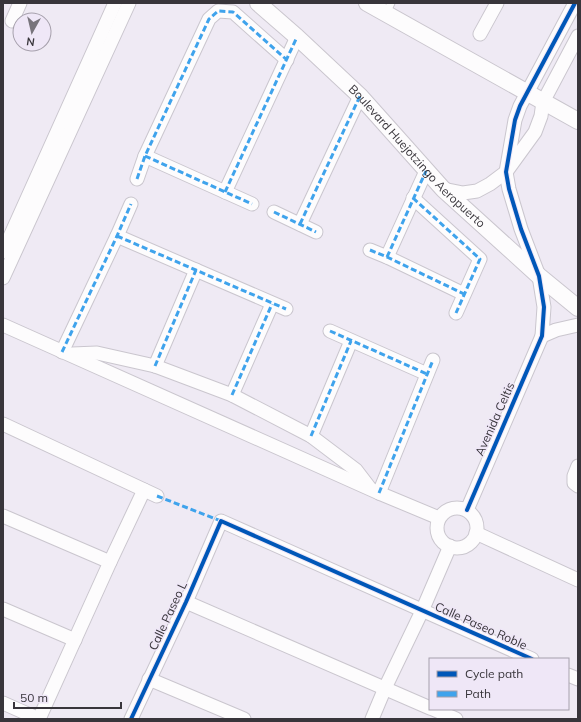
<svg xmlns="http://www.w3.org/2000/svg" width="581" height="722" font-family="Mulish,sans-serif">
  <rect width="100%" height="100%" fill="#efeaf4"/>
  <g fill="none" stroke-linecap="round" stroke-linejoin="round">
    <defs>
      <path id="service" d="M386 14 391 3"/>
      <g id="minor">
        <path d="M12 21 20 3"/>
        <path d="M480 34 497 3"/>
        <path d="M145 156 252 204"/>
        <path d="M137 179 145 156 209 19 218 11 233 12 287 60"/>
        <path d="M443 189 463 193 477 191 490 184 506 172 535 132 541 116 543 102 578 36"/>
        <path d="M225 192 297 37"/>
        <path d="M413 198 480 259 456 313"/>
        <path d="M274 212 316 232"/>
        <path d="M300 224 360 96"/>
        <path d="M117 236 286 309"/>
        <path d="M370 250 387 257 464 294"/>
        <path d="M3 252 115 3"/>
        <path d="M387 257 426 171"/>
        <path d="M3 278 129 3"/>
        <path d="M3 325 379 493 439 518"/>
        <path d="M330 331 427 374"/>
        <path d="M542 336 556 330 578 325"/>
        <path d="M62 352 117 236 131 204"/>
        <path d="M72 354 97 353 155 366 232 395 311 436 356 470 369 487"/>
        <path d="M155 366 196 270"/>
        <path d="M232 395 272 304"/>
        <path d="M3 424 157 496"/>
        <path d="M311 436 351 341"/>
        <path d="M578 466 574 476V483L578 486"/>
        <path d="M379 493 433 360"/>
        <circle cx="457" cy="528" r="20"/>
        <path d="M467 510 542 336 544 307 539 276 521 229 509 189 506 172 515 120 520 106 575 3"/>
        <path d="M3 516 110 562"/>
        <path d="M476 533 578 580"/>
        <path d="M186 602 430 708"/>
        <path d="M3 609 75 640"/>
        <path d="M568 675 578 679"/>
        <path d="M149 679 244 719"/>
        <path d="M3 703 39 719"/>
        <path d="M433 709 456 719"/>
        <path d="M39 719 110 562 144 490"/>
        <path d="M131 719 186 602 221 521 532 659"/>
        <path d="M372 719 385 688 422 611 450 546"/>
      </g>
      <g id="tertiary">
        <path id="s1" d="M258 3 297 37 360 96 443 189 539 276 578 308"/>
        <path d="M367 3 578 121"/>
      </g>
    </defs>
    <use href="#service" stroke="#cac6ce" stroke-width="9"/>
    <use href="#minor" stroke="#cac6ce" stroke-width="15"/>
    <use href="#tertiary" stroke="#cac6ce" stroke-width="18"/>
    <use href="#service" stroke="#fdfcfd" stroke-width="7"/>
    <use href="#minor" stroke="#fdfcfd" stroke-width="13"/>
    <use href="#tertiary" stroke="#fdfcfd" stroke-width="16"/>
    <g stroke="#3fa3ec" stroke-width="3" stroke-dasharray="6 3" stroke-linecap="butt">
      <path d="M145 156 252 204"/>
      <path d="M137 179 145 156 209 19 218 11 233 12 287 60"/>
      <path d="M225 192 297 37"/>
      <path d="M413 198 480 259 456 313"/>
      <path d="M274 212 316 232"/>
      <path d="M300 224 360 96"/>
      <path d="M117 236 286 309"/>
      <path d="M370 250 387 257 464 294"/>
      <path d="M387 257 426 171"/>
      <path d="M330 331 427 374"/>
      <path d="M62 352 117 236 131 204"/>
      <path d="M155 366 196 270"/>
      <path d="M232 395 272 304"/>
      <path d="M311 436 351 341"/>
      <path d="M379 493 433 360"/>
      <path d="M157 496 221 521"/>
    </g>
    <defs>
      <g id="cycleway">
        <path d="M467 510 542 336 544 307 539 276 521 229 509 189 506 172 515 120 520 106 575 3"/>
        <path d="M131 719 186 602 221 521 532 659"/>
      </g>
    </defs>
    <use href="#cycleway" stroke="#efe7f7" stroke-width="6"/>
    <use href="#cycleway" stroke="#0057b8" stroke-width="4"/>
  </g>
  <g text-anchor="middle" stroke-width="3" stroke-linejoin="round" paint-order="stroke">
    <g font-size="12" fill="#38353b" stroke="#efe7f7">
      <text dy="4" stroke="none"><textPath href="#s1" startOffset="221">Boulevard Huejotzingo Aeropuerto</textPath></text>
      <text transform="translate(495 419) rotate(-66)" y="4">Avenida Celtis</text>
      <text transform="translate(168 616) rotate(-65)" y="4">Calle Paseo L</text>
      <text transform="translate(481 626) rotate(24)" y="4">Calle Paseo Roble</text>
    </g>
  </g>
  <rect width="581" height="722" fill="none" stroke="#38353b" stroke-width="8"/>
  <rect x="429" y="658" width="140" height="52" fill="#efe7f7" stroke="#a6a0ac"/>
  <rect x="437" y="671" width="20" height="6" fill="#0057b8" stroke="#a6a0ac"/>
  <text x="465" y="678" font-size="12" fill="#38353b">Cycle path</text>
  <rect x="437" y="691" width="20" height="6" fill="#3fa3ec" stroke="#a6a0ac"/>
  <text x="465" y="698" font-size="12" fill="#38353b">Path</text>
  <g transform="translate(32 32) rotate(188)"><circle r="19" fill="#efe7f7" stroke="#a6a0ac"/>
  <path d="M0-3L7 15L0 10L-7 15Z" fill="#78747c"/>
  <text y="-6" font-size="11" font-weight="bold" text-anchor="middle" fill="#38353b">N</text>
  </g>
  <path d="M14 702v6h107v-6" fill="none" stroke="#38353b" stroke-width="2"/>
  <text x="20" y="702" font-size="12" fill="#38353b" stroke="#efe7f7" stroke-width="3" paint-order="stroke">50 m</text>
</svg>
